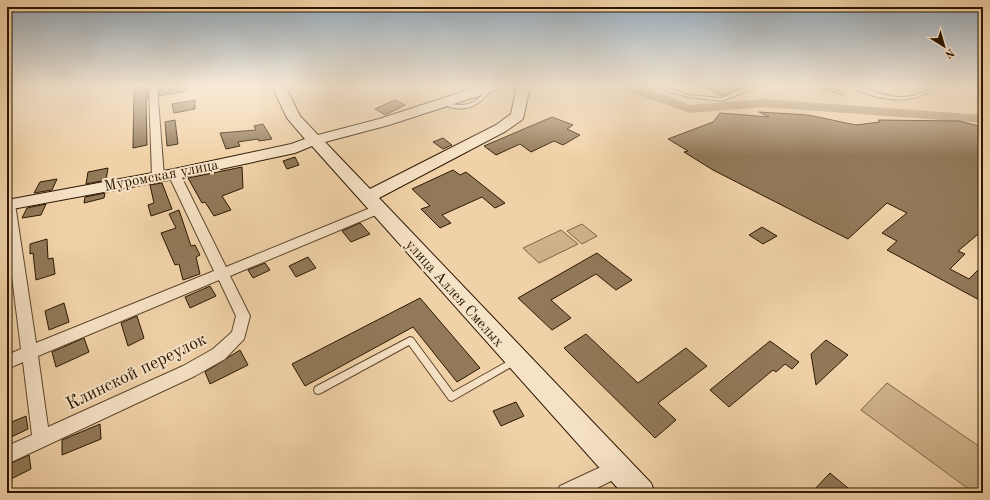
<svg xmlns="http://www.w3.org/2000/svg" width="990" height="500" font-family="'Old Standard TT',serif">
  <rect width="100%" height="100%" fill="#f1d2a8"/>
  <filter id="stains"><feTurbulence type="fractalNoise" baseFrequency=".005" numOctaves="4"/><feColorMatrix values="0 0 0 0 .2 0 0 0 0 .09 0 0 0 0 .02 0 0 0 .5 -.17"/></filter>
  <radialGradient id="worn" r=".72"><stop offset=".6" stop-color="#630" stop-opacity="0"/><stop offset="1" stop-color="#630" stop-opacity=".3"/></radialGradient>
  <g fill="#d0b28c" stroke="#7e6547">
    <path d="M582 224 597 236 582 244 567 231Z"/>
    <path d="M561 230 578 244 539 263 523 248Z"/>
    <path d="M887 383 983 449V481L974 493 861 410Z"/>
  </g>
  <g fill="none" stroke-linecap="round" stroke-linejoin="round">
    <path fill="#ae9370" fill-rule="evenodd" d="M620 86H640L691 105 764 99 983 115V123L764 107 690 113 621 89Z"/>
  </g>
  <g fill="#927958" stroke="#2c1802">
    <path d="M148 86V98L146 99 147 145 133 148 134 88Z"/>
    <path d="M159 86H187V91L159 96Z"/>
    <path d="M701 86H745L722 96Z"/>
    <path d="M195 100V109L174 113 172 104Z"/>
    <path d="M395 100 405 105 385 115 375 109Z"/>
    <path d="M759 112 808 115 856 125 880 122 878 120 959 121 975 125 983 126V230L958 251 965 254 950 269 969 279 983 265V302L887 250 897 241 882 233 907 213 887 203 848 239 713 170 684 152 688 151 668 139 713 122 720 113 769 117Z"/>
    <path d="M552 117 573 125 567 129 580 135 563 145 554 141 531 152 520 144 496 155 484 146Z"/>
    <path d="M175 120 178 144 167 146 165 122Z"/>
    <path d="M263 124 272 139 259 141 258 139 238 142 240 146 226 149 220 133 256 130 254 126Z"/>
    <path d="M443 138 452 145 443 149 433 142Z"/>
    <path d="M295 157 299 165 287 169 283 161Z"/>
    <path d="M242 167 243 188 222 196 231 210 214 216 205 202 202 203 188 178Z"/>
    <path d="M108 168 106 180 86 184 88 172Z"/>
    <path d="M453 170 460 175 466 172 505 203 495 208 482 197 442 215 451 223 440 228 421 209 430 206 412 189Z"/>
    <path d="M57 179 52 190 34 193 40 182Z"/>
    <path d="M162 183 172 209 151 216 148 205 154 203 150 185Z"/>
    <path d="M105 193 104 198 84 203 85 197Z"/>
    <path d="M46 204 41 215 22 218 27 208Z"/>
    <path d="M179 210 191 246 195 245 200 255 196 257 200 274 183 280 179 264 175 265 161 233 176 228 169 214Z"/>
    <path d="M360 223 370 234 351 242 342 231Z"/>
    <path d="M762 227 777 236 763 244 749 235Z"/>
    <path d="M47 239 48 259 53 258 55 274 36 280 33 253 30 254V244Z"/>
    <path d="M597 253 632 280 616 290 596 274 551 300 571 318 552 330 518 298Z"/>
    <path d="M308 257 316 268 296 277 289 266Z"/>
    <path d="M265 263 270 270 253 278 248 270Z"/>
    <path d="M210 286 216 296 190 308 185 297Z"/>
    <path d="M420 298 480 368 457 382 413 327 305 386 292 364Z"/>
    <path d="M64 303 69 322 49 330 45 311Z"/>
    <path d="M137 316 144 338 128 346 121 323Z"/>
    <path d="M586 334 638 383 686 348 707 366 658 403 676 420 655 438 564 348Z"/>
    <path d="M84 338 89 352 56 367 52 352Z"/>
    <path d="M826 340 848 355 816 385 811 354Z"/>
    <path d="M770 341 799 362 792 369 785 364 776 372 773 370 729 407 710 390Z"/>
    <path d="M240 350 248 365 210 384 205 372Z"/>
    <path d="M516 402 524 416 501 426 493 411Z"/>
    <path d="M26 416 28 429 7 439V424Z"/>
    <path d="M100 424 101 439 62 455V440Z"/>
    <path d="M29 455 31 469 7 481V465Z"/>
    <path d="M830 473 854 493H811Z"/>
  </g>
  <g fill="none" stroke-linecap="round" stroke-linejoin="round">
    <defs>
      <g id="lane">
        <path d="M653 86H662L688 95 721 98 750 86H770L754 88 722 101 688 97Z"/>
        <path d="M817 86H825L843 93 841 94Z"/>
        <path d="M850 86C867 86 882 98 902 97 910 97 917 95 924 92 929 89 931 86 938 86 911 107 878 101 850 86Z"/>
        <path d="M489 87 493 88C483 101 472 111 455 108 450 107 444 106 440 103L442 102C466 108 474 106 489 87Z"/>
        <path d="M410 337 413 338 453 392 512 359 515 357 518 359 519 361 518 363 452 401 449 400 409 345 321 393 318 394 315 393 314 390 315 387Z"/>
      </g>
      <g id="street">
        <path d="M149 86H157L164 177 158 180 152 177Z"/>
        <path d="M174 171 180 174 226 267 375 206H383L385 209 383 212 230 276 250 316 244 339 225 359 195 376 7 464V446L32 435 23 362 7 369V355L21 349 7 236V201H13L15 204 36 343 214 271 168 174ZM219 280 236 316 232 332 213 349 183 366 48 427 38 356Z"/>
        <path d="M618 459 625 462 627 468 625 474 587 493H557L560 486Z"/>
      </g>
      <path id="secondary" d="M272 86H285L300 116 318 135 379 119 480 86H501L500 89 389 125 325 142 370 189 496 125 511 114 517 86H530L523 119 506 131 379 198 651 483 655 493H622L312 146 295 153 174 179 7 210V200L174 169 291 144 305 139 287 118Z"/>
    </defs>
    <use href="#lane" stroke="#5d462c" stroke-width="2"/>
    <use href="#street" stroke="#5d462c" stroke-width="2"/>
    <use href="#secondary" stroke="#2c1802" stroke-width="2"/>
    <use href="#lane" fill="#f6e2c6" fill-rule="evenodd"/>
    <use href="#street" fill="#f6e2c6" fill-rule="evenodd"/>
    <use href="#secondary" fill="#f6e2c6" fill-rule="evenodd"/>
  </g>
  <linearGradient id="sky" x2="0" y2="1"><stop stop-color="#91a7b8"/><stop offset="0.55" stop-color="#f9ebd8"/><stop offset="1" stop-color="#f9ebd8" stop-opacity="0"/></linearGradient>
  <rect width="990" height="156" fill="url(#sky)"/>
  <g text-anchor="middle" stroke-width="4" stroke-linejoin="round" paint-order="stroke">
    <g font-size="15" fill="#2c1802" stroke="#f6e2c6">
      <text transform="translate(161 175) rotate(-11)" y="5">Муромская улица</text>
      <text transform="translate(455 293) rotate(48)" y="5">улица Аллея Смелых</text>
    </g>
    <g font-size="18" fill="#2c1802" stroke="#f6e2c6">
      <text transform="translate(136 371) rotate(-26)" y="6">Клинской переулок</text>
    </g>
  </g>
  <rect width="990" height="500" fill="none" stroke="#f1d2a8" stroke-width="24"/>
  <rect x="8" y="8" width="974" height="484" fill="none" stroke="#2c1802" stroke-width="2"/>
  <rect x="12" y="12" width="966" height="476" fill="none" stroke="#2c1802"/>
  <g transform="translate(944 46) rotate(143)" stroke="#f6e2c6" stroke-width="3" paint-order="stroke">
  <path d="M0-3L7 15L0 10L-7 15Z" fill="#2c1802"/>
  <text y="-6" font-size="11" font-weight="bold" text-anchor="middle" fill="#2c1802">N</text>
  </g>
  <rect width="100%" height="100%" filter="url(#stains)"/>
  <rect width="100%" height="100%" fill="url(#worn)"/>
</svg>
